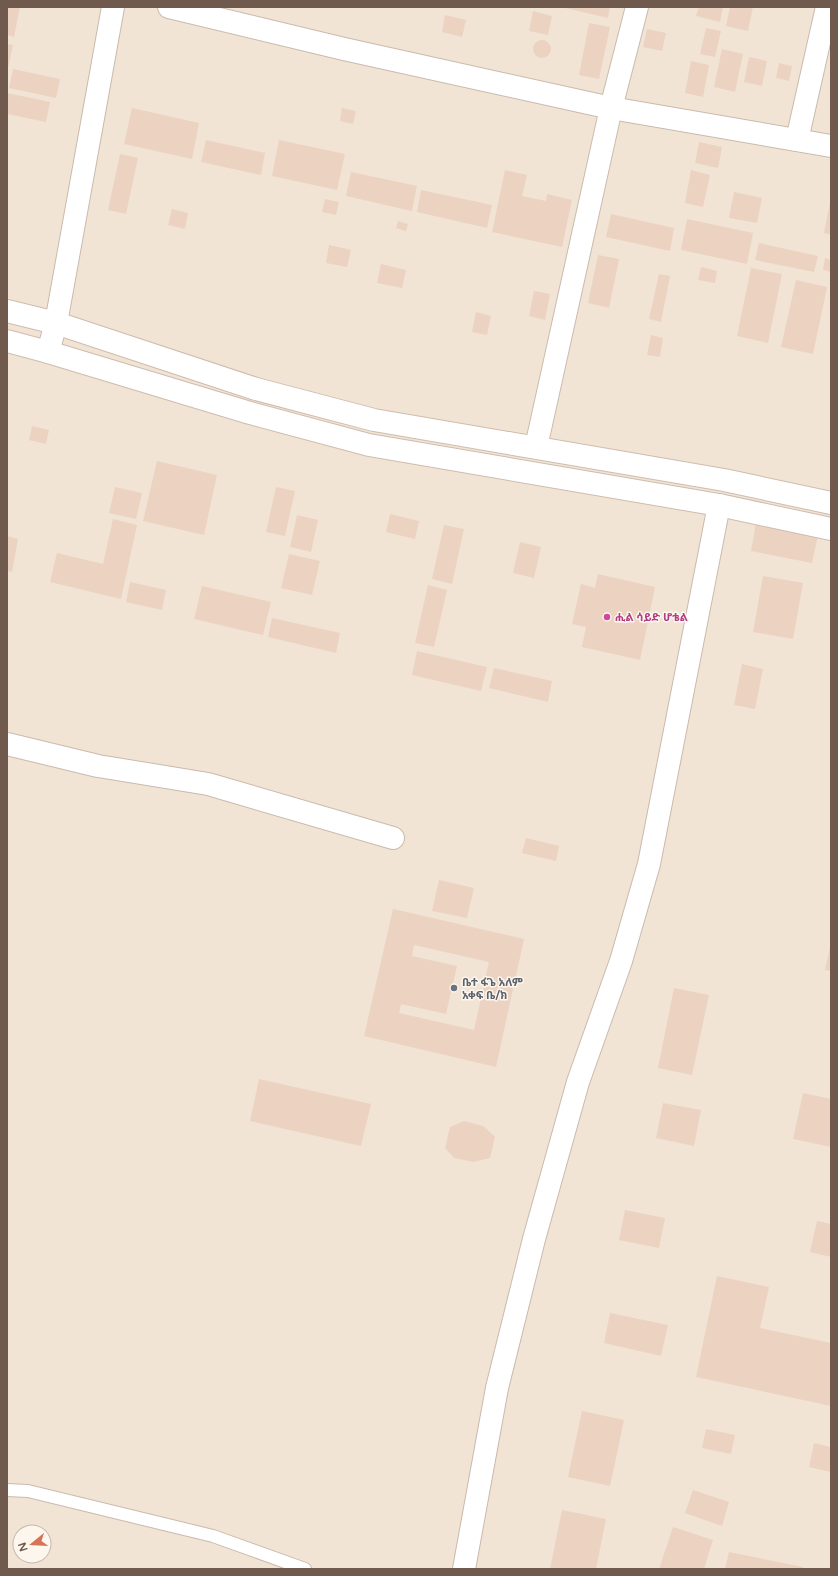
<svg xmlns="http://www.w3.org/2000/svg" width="838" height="1576" font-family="'Varela Round','Noto Sans Ethiopic',sans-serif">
  <rect width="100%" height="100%" fill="#faf2e6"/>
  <path fill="#f1e4d5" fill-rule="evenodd" d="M7 7H831V1569H7ZM20 1532H44V1556H20Z"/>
  <g fill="#ecd2c1" fill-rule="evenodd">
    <path d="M7 7H20L14 37 7 35Z"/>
    <path d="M561 7H610L608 18Z"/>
    <path d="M699 7H723L720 22 696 16Z"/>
    <path d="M730 7H753L748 31 726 26Z"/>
    <path d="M533 11 552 16 548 35 529 31Z"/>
    <path d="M445 15 466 20 462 37 442 32Z"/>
    <path d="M589 23 610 27 599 79 579 75Z"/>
    <path d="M706 28 721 31 715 57 700 54Z"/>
    <path d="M647 29 666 33 662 51 643 47Z"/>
    <circle cx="542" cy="49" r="9"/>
    <path d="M7 44 13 45 8 68H7Z"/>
    <path d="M722 49 743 54 735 92 714 87Z"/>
    <path d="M749 57 767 61 762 86 744 82Z"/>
    <path d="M691 61 709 65 703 97 685 93Z"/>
    <path d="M779 63 792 66 789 81 776 78Z"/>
    <path d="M13 69 60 79 56 98 9 88Z"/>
    <path d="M7 93 50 102 46 122 7 114Z"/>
    <path d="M132 108 199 123 192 159 124 144Z"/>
    <path d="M342 108 356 111 353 124 340 121Z"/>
    <path d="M206 140 265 153 261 175 201 162Z"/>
    <path d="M279 140 345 154 337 190 272 176Z"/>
    <path d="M699 142 722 147 718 168 695 163Z"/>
    <path d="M120 154 138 158 126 214 108 210Z"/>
    <path d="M505 170 527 175 522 196 546 201 547 194 572 200 562 247 492 232Z"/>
    <path d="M691 170 710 175 703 207 685 203Z"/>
    <path d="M351 172 417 186 412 211 346 196Z"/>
    <path d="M421 190 492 205 487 228 417 212Z"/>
    <path d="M734 192 762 198 757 223 729 218Z"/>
    <path d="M325 199 339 202 336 215 322 212Z"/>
    <path d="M830 202H831V235L824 233Z"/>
    <path d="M172 209 188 213 185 229 168 225Z"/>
    <path d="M611 214 674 228 670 251 606 237Z"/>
    <path d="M687 219 753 233 747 264 681 250Z"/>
    <path d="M398 221 408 224 406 231 396 228Z"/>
    <path d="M759 243 818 256 814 272 755 260Z"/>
    <path d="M329 245 351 250 347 267 326 263Z"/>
    <path d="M598 255 619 259 609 308 588 303Z"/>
    <path d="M825 258 831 260V272L823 270Z"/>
    <path d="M381 264 406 270 402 288 377 283Z"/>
    <path d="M701 267 717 271 715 283 698 280Z"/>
    <path d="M751 268 782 274 768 343 737 336Z"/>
    <path d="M659 274 670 276 661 322 649 319Z"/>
    <path d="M796 280 827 287 813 354 781 347Z"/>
    <path d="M534 291 550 294 545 320 529 316Z"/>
    <path d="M476 312 491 316 487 335 472 332Z"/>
    <path d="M651 335 663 338 660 357 647 355Z"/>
    <path d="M32 426 49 430 46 444 29 440Z"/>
    <path d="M157 461 217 475 204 535 143 521Z"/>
    <path d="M115 487 142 493 136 519 109 513Z"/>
    <path d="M276 487 295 491 285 536 266 532Z"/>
    <path d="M390 514 419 521 415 539 386 532Z"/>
    <path d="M297 515 318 520 311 552 290 547Z"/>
    <path d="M113 519 137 525 121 599 50 582 57 553 103 564Z"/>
    <path d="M756 523 818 535 812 563 751 551Z"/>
    <path d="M444 525 464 529 452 584 432 579Z"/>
    <path d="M7 536 18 539 12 572 7 571Z"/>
    <path d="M520 542 541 547 534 578 513 573Z"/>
    <path d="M289 554 320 561 312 595 281 588Z"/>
    <path d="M598 574 655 587 640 660 582 647 586 627 572 624 581 584 595 588Z"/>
    <path d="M763 576 803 583 793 639 753 632Z"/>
    <path d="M130 582 166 590 162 610 126 602Z"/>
    <path d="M428 585 447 590 434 647 415 643Z"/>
    <path d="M202 586 271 602 263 635 194 619Z"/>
    <path d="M272 618 340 633 336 653 268 637Z"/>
    <path d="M417 651 487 667 481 691 412 675Z"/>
    <path d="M742 664 763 669 755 709 734 705Z"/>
    <path d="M494 668 552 681 548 702 489 688Z"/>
    <path d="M526 838 559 846 556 861 522 853Z"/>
    <path d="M439 880 474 888 467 918 432 911Z"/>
    <path d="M393 909 524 939 496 1067 364 1036ZM414 945 489 962 474 1030 399 1013 401 1004 446 1014 457 966 412 956Z"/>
    <path d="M830 947H831V971L825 970Z"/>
    <path d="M674 988 709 995 692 1075 658 1068Z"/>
    <path d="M259 1079 371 1104 361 1146 250 1121Z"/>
    <path d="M803 1093 831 1099V1147L793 1139Z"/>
    <path d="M663 1103 701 1110 694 1146 656 1138Z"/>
    <path d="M464 1121 483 1126 495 1137 490 1158 473 1162 454 1158 445 1148 450 1127Z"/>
    <path d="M625 1210 665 1218 659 1248 619 1240Z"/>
    <path d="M817 1221 831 1224V1257L810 1252Z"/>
    <path d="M717 1276 769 1287 760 1328 831 1343V1406L696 1377Z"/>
    <path d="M610 1313 668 1325 661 1356 604 1343Z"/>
    <path d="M582 1411 624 1420 610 1486 568 1477Z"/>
    <path d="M706 1429 735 1435 731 1454 702 1448Z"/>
    <path d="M814 1443 831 1447V1472L809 1467Z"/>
    <path d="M693 1490 729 1502 722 1526 685 1513Z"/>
    <path d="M562 1510 606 1519 596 1569H550Z"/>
    <path d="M673 1527 713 1540 704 1569H659Z"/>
    <path d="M729 1552 803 1567V1569H725Z"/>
  </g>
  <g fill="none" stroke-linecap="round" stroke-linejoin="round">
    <defs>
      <path id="service" d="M7 1490 28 1491 213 1536 305 1569"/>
      <g id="minor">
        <path d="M169 7 344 49 611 108 831 146"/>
        <path d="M797 140 827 7"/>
        <path d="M48 352 56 323 113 7"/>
        <path d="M536 447 611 108 637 7"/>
        <path d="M7 744 98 766 208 784 393 838"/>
        <path d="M464 1569 497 1388 534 1239 578 1082 621 961 649 864 719 505"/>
      </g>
      <g id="secondary">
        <path d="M7 311 56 323 256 389 374 420 724 480 831 503"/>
        <path d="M7 341 48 352 250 413 369 445 719 505 831 529"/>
      </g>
    </defs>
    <use href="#service" stroke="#cabaad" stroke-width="14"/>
    <use href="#minor" stroke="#cabaad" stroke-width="24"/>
    <use href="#secondary" stroke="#cfbcae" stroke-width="24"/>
    <use href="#service" stroke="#fff" stroke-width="12"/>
    <use href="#minor" stroke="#fff" stroke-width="22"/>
    <use href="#secondary" stroke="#fff" stroke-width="22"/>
  </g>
  <circle fill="#d1479c" stroke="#fdf6ec" stroke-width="1.5" cx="607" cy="617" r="4"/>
  <circle fill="#6b7280" stroke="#fdf6ec" stroke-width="1.5" cx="454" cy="988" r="4"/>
  <g text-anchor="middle" stroke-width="3" stroke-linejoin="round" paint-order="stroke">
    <g font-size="11" font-weight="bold" fill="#b23c85" stroke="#fdf6ec" text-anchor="start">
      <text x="615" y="621">ሒል ሳይድ ሆቴል</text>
    </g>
    <g font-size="11" font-weight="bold" fill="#5b616d" stroke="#fdf6ec" text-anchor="start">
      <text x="462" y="986">ቤተ ፋጌ አለም<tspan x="462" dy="13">አቀፍ ቤ/ክ</tspan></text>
    </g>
  </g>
  <rect width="838" height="1576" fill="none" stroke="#705a4e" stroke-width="16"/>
  <g transform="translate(32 1544) rotate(252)"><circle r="19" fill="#fdf6ec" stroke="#c5b8ad"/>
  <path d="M0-3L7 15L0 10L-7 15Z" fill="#d77458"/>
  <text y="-6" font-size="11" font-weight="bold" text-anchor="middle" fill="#705a4e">N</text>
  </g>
</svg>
